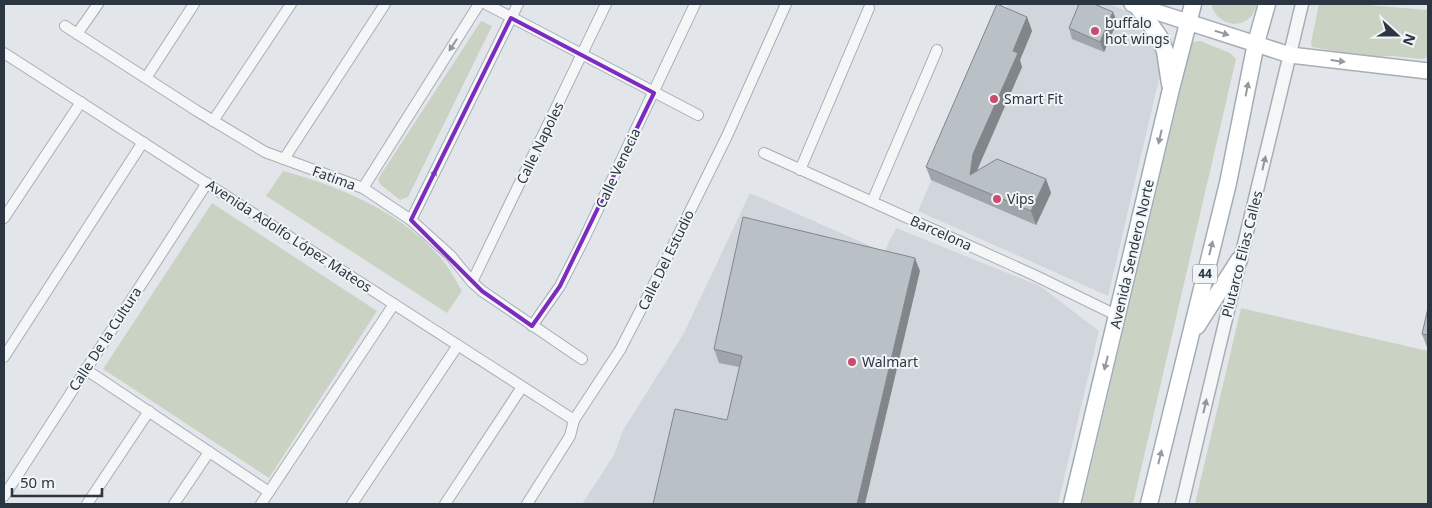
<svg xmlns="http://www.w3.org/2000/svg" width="1432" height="508" font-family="'Noto Sans',sans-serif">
  <rect width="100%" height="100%" fill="#e2e6ea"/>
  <g fill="#d0d6dc">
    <path d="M1008 4H1109L1138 16 1148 26 1163 62 1108 296 918 211Z"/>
    <path d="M750 193 884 252 896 228 1040 286 1099 331 1058 504H582L614 455 623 430 683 335Z"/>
  </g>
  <g fill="#cad3c3">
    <path d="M1211 4H1257C1251 31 1218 30 1211 4Z"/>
    <path d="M1319 4H1356L1428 10V57L1422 59 1393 56 1367 57 1312 47 1311 42Z"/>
    <path d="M481 21 492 26 408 197 400 200 380 184 378 179Z"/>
    <path d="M1200 41 1230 53 1236 59 1133 504H1082L1192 42Z"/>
    <path d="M283 171C340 186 406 214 444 262 451 271 456 281 462 291L447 313 266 196Z"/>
    <path d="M212 203 377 311 269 478 103 369Z"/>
    <path d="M1241 308 1428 351V504H1195Z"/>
  </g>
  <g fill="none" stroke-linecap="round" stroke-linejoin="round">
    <defs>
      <g id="minor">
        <path d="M486 4 698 115"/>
        <path d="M65 26 197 111 265 152 363 188 411 220 451 256 472 282 482 291 582 359"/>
        <path d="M77 34 98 4"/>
        <path d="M4 53 574 420"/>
        <path d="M146 78 194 4"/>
        <path d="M213 121 291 4"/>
        <path d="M764 153 1034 275 1118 316"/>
        <path d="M284 159 385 4"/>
        <path d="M800 170 869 8"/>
        <path d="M363 188 479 4"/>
        <path d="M872 202 937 50"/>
        <path d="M4 218 81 102"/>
        <path d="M411 220 518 4"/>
        <path d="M472 282 606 4"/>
        <path d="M532 326 560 286 583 241 695 4"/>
        <path d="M4 357 143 142"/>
        <path d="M85 369 269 492"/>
        <path d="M4 496 207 183"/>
        <path d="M87 504 149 411"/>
        <path d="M174 504 209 452"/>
        <path d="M261 504 394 304"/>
        <path d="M352 504 458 345"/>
        <path d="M445 504 522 387"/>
        <path d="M527 504 570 436 574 420 620 350 654 284 727 136 786 4"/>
      </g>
      <path id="tertiary" d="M1182 504C1221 337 1262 170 1302 4"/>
      <path id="secondary" d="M1132 4 1290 55 1428 71"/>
      <g id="primary">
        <path d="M1138 7 1160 38 1165 51 1170 84"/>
        <path d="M1197 326 1239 260"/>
        <path d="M1072 504 1171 89 1193 4"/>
        <path d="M1149 504 1228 183 1256 43 1267 4"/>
      </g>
    </defs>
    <use href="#minor" stroke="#a7aeb4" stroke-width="12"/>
    <use href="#tertiary" stroke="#a7aeb4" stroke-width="15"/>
    <use href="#secondary" stroke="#a7aeb4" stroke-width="18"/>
    <use href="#primary" stroke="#a1acb5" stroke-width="19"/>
    <use href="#minor" stroke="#f4f6f8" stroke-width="10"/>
    <use href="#tertiary" stroke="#f4f6f8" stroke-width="12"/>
    <use href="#secondary" stroke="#fff" stroke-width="15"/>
    <use href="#primary" stroke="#fff" stroke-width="16"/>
  </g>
  <g fill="#9fa5aa">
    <path d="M1113 12 1117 22 1104 52 1072 39 1069 28Z"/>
    <path d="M1027 17 1032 31 1020 60 1022 67 978 168 977 171 1046 179 1051 193 1036 225 931 180 926 167Z"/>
    <path d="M920 271 739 367 719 363 714 349Z"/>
    <path d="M1428 308V348L1427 347 1422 334Z"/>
  </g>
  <g fill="#82868b">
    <path d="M1113 12 1117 22 1104 52 1100 42Z"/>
    <path d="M1027 17 1032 31 1020 60 1022 67 978 168 975 187 970 175 973 154 1013 51Z"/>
    <path d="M1046 179 1051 193 1036 225 1031 211Z"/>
    <path d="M915 258 920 271 865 504H857Z"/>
  </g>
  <g fill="#b9c0c6" stroke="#82868b">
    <path d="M997 4 1027 17 1013 51 1018 53 973 154 970 175 997 159 1046 179 1031 211 926 167Z"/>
    <path d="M1079 4H1094L1113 12 1100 42 1069 28Z"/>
    <path d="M743 217 915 258 857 504H653L675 409 727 420 742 356 714 349Z"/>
    <path d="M1428 308V335L1422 334Z"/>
  </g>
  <defs><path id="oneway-solid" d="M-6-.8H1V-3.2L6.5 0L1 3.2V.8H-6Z" transform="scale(1.25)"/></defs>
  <g fill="#949aa0">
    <use href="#oneway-solid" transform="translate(1222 33) rotate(17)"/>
    <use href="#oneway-solid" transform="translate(1338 61) rotate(7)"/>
    <use href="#oneway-solid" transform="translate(1247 89) rotate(-79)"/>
    <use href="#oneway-solid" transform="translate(1160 137) rotate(103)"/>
    <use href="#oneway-solid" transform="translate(1211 248) rotate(-76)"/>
    <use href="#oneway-solid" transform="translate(1106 363) rotate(104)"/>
    <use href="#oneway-solid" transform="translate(1160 457) rotate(-76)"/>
  </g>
  <g fill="#8f969c">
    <use href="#oneway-solid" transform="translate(453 45) rotate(123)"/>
    <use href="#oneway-solid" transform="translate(1264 163) rotate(-77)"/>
    <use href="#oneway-solid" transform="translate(433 176) rotate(-64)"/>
    <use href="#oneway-solid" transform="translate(1205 406) rotate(-77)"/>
  </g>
  <path fill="none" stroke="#7b2cbf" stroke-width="4" stroke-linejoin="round" d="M511 18 654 93 560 286 532 326 482 291 411 220Z"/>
  <g fill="#cb4b72" stroke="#f1f5f7" stroke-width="2">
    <circle cx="1095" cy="31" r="5"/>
    <circle cx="994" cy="99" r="5"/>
    <circle cx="997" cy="199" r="5"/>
    <circle cx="852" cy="362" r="5"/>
  </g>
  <g text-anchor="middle" stroke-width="4" stroke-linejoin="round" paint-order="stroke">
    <rect fill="#f1f5f7" stroke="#666f78" stroke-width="1" x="1192.5" y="264.5" width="25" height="19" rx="4"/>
    <g font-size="12" font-weight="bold" fill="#2a3641">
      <text x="1205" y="278">44</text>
    </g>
    <g font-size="14" fill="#2a3641" stroke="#f1f5f7" text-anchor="start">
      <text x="1105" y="28">buffalo<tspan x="1105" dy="16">hot wings</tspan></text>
      <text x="1004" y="104">Smart Fit</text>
      <text x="1007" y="204">Vips</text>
      <text x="862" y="367">Walmart</text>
    </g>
    <g font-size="14" fill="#2a3641" stroke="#f1f5f7">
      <text transform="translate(540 143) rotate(-64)" y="5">Calle Napoles</text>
      <text transform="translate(618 168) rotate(-65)" y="5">Calle Venecia</text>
      <text transform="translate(334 178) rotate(20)" y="5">Fatima</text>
      <text transform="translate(941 233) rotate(24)" y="5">Barcelona</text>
      <text transform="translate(289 236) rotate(33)" y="5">Avenida Adolfo López Mateos</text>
      <text transform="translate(1132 254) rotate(-77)" y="5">Avenida Sendero Norte</text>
      <text transform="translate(1242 254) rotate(-76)" y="5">Plutarco Elias Calles</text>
      <text transform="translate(666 260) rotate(-64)" y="5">Calle Del Estudio</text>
      <text transform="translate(105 339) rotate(-57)" y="5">Calle De la Cultura</text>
    </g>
  </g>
  <rect width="1432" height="508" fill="none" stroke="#2a3641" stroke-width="10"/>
  <g transform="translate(1397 35) rotate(111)" stroke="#f1f5f7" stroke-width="4" paint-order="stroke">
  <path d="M0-4L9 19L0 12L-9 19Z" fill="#2a3641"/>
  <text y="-8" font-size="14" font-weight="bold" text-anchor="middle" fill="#2a3641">N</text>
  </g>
  <path d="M12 488v8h90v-8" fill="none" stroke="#2a3641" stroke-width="2.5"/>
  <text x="20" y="488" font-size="15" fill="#2a3641" stroke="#f1f5f7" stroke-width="4" paint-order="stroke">50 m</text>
</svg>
